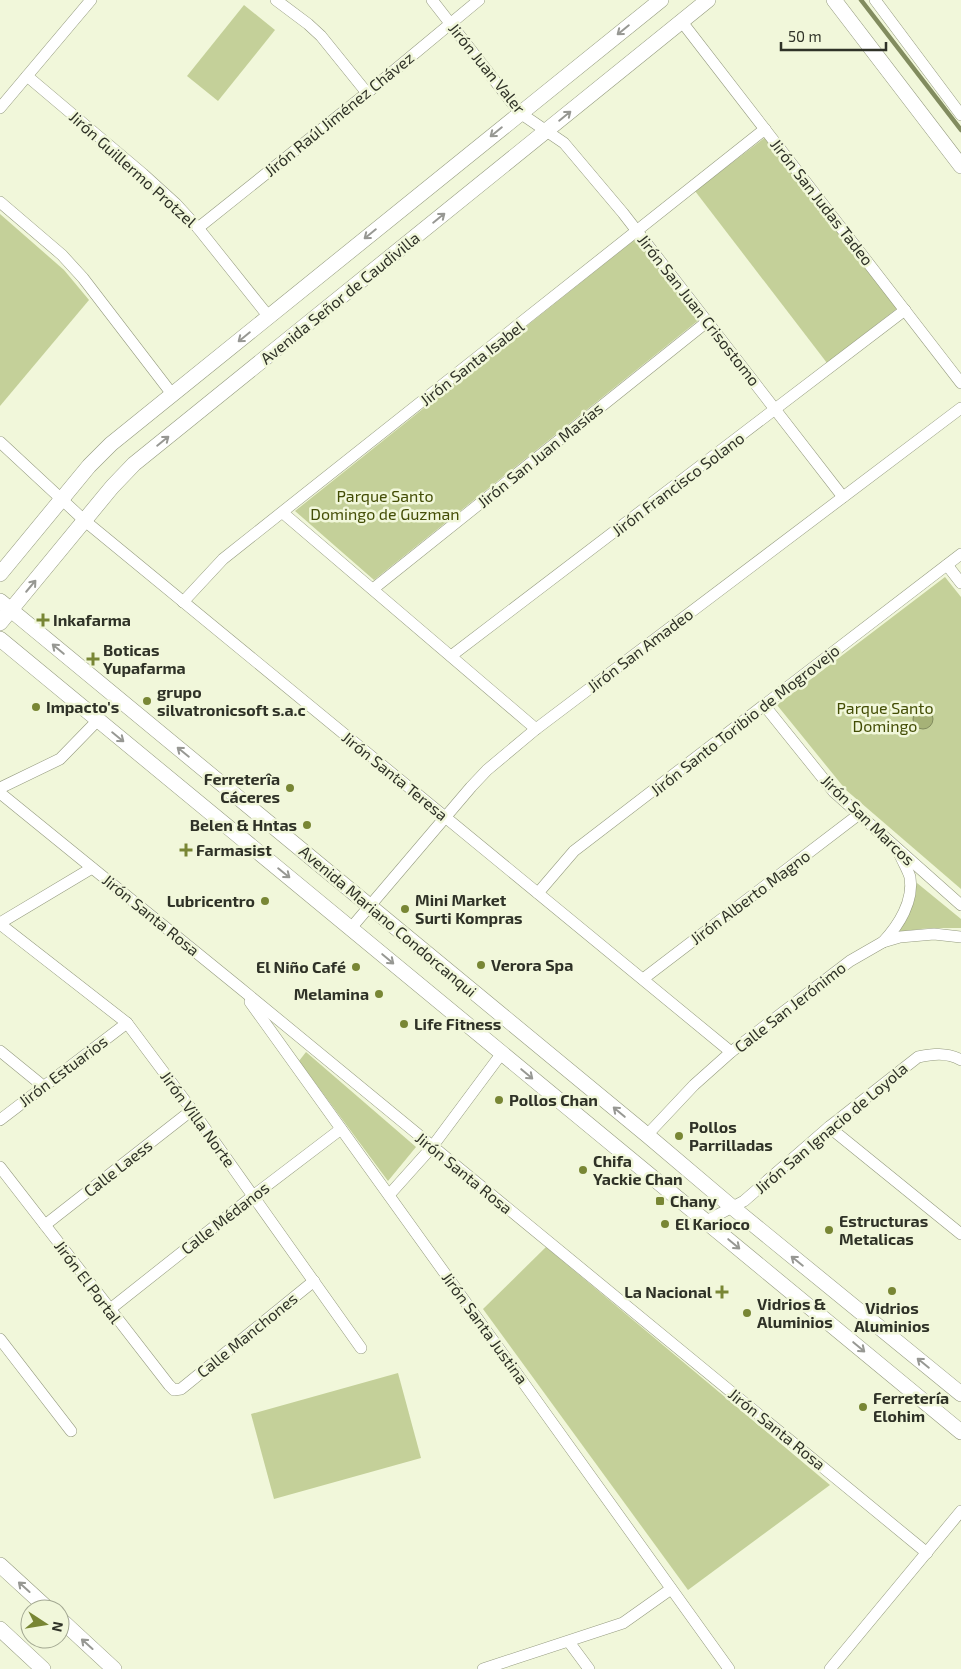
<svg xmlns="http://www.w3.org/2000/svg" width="961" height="1669" font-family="'Exo 2',sans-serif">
  <rect width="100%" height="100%" fill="#f1f7da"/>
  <g fill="#c4d099">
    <path d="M244 5 275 30 218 101 187 76Z"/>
    <path d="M767 136 899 307 827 363 695 191Z"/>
    <path d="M0 214 64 270 89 300 0 406Z"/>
    <path d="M638 237 700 319 374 580 295 511Z"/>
    <path d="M945 577 961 597V889L846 790 777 705Z"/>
    <path d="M917 883 961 919V928H929L897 932 908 917Z"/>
    <path d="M306 1052 416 1147 388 1181 299 1061Z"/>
    <path d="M546 1247 830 1485 688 1590 483 1309Z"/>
    <path d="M398 1373 421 1458 274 1499 251 1414Z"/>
  </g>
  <circle fill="#a6b277" stroke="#828c5f" cx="923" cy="719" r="10"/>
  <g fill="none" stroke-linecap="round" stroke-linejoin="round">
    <path stroke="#828c5f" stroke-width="4.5" d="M861 0 961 130"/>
    <defs>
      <g id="street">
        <path d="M276 0 308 24 321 36 367 93"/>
        <path d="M432 0 520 113 564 143 623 213 843 497"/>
        <path d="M875 0 961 115"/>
        <path d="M682 22 961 383"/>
        <path d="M27 76 143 174 176 204 198 228 269 317"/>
        <path d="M0 108 91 0"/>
        <path d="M0 202 62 255 83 278 172 394"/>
        <path d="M198 228 367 93 479 0"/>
        <path d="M0 442 85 521 731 1052"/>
        <path d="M283 513 536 729"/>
        <path d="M947 565 961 583"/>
        <path d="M373 589 708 321"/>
        <path d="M183 602 223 559 765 129"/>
        <path d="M451 656 905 310"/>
        <path d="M764 705 834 792 961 905"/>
        <path d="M0 788 60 759 98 720"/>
        <path d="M0 793 240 988 927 1553"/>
        <path d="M538 893 574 851 961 554"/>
        <path d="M0 923 92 868"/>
        <path d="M0 924 127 1023 192 1110 361 1348"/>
        <path d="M351 928 471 787 487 770 536 729 961 408"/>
        <path d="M883 942C899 925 914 901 910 877 908 870 903 862 900 855"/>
        <path d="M643 979 858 815"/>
        <path d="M250 1002 729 1669"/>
        <path d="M0 1051 43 1086"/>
        <path d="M0 1120 127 1023"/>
        <path d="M829 1127 961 1234"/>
        <path d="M647 1135 694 1085 731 1052 850 961 883 942 900 937 934 934 961 937"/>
        <path d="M0 1167 169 1385 174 1390 181 1389 314 1281"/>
        <path d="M389 1195 432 1147 502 1053"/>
        <path d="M706 1221 744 1201 829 1127 918 1057C933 1054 946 1052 961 1060"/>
        <path d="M45 1225 192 1110"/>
        <path d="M109 1310 253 1196 341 1129"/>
        <path d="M0 1339 71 1431"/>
        <path d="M569 1642 589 1669"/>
        <path d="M483 1669 623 1623 671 1589"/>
        <path d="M830 1669 961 1511"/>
      </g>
      <g id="secondary">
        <path d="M834 0 961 166"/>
        <path d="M0 574 89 466 111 444 661 0"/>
        <path d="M0 601 647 1135 732 1207 961 1394"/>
        <path d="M0 623 112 487 134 464 708 0"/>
        <path d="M0 639 961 1432"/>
        <path d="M0 1565 48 1609"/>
        <path d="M60 1619 114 1669"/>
        <path d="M0 1629 43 1669"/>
      </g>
    </defs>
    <use href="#street" stroke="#949a7f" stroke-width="12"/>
    <use href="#secondary" stroke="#949a7f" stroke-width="16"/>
    <use href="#street" stroke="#fff" stroke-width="11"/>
    <use href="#secondary" stroke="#fff" stroke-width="15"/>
  </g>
  <defs><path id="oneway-shaft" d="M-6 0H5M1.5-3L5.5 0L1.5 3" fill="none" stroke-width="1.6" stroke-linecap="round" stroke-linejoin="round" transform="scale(1.25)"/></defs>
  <g stroke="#979893">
    <use href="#oneway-shaft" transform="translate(623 30) rotate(141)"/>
    <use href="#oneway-shaft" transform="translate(565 116) rotate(-39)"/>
    <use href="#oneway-shaft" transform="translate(496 132) rotate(141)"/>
    <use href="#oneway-shaft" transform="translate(439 218) rotate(-39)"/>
    <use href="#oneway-shaft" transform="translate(370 234) rotate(141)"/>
    <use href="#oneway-shaft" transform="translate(244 337) rotate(141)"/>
    <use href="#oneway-shaft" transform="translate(163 441) rotate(-39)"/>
    <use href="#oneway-shaft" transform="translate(31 586) rotate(-50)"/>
    <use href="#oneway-shaft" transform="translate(58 649) rotate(-140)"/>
    <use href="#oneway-shaft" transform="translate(118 737) rotate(39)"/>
    <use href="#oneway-shaft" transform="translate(183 752) rotate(-141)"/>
    <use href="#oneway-shaft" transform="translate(284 873) rotate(39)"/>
    <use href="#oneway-shaft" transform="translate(388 959) rotate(40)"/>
    <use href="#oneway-shaft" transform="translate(527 1074) rotate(40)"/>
    <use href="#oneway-shaft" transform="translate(619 1112) rotate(-140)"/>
    <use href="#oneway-shaft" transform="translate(734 1244) rotate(40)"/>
    <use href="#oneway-shaft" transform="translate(797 1261) rotate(-141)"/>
    <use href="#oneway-shaft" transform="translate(859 1347) rotate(40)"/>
    <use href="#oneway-shaft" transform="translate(923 1363) rotate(-141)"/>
    <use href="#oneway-shaft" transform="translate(24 1587) rotate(-138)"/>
    <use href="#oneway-shaft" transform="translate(87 1644) rotate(-138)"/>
  </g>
  <g fill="#788634" stroke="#f1f7da" stroke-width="2">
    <path d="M40.5 612.5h5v5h5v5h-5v5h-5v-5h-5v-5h5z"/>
    <path d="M90.5 651.5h5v5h5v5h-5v5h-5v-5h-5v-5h5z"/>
    <circle cx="147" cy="701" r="5"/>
    <circle cx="36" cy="707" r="5"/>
    <circle cx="290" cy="788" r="5"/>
    <circle cx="307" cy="825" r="5"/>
    <path d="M183.5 842.5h5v5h5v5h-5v5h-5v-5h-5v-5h5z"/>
    <circle cx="265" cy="901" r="5"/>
    <circle cx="405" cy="909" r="5"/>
    <circle cx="481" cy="965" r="5"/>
    <circle cx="356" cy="967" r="5"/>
    <circle cx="379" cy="994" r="5"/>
    <circle cx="404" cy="1024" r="5"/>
    <circle cx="499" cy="1100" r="5"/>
    <circle cx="679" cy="1136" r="5"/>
    <circle cx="583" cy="1170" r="5"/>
    <rect x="655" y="1196" width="10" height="10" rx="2.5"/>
    <circle cx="665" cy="1224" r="5"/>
    <circle cx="829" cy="1230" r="5"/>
    <circle cx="892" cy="1291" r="5"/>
    <path d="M719.5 1284.5h5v5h5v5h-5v5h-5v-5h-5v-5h5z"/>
    <circle cx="747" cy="1313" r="5"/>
    <circle cx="863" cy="1407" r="5"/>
  </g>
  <g text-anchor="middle" stroke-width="5" stroke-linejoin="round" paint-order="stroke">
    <g font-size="16" fill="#2f3227" stroke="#f1f7da">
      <text transform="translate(487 68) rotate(51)" y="6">Jirón Juan Valer</text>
      <text transform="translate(339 114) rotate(-39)" y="6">Jirón Raúl Jiménez Chávez</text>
      <text transform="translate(133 169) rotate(42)" y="6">Jirón Guillermo Protzel</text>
      <text transform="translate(822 202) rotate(52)" y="6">Jirón San Judas Tadeo</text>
      <text transform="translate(340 298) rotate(-39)" y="6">Avenida Señor de Caudivilla</text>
      <text transform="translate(699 310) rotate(52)" y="6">Jirón San Juan Crisostomo</text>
      <text transform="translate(472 363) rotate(-38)" y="6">Jirón Santa Isabel</text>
      <text transform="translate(540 455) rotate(-39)" y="6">Jirón San Juan Masías</text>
      <text transform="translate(678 484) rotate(-37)" y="6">Jirón Francisco Solano</text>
      <text transform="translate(640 650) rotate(-37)" y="6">Jirón San Amadeo</text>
      <text transform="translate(745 720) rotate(-38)" y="6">Jirón Santo Toribio de Mogrovejo</text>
      <text transform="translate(395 776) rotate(39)" y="6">Jirón Santa Teresa</text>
      <text transform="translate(868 820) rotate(44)" y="6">Jirón San Marcos</text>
      <text transform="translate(750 897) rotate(-37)" y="6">Jirón Alberto Magno</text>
      <text transform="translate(151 915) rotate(39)" y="6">Jirón Santa Rosa</text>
      <text transform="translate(388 921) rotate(40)" y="6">Avenida Mariano Condorcanqui</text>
      <text transform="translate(790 1007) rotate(-38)" y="6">Calle San Jerónimo</text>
      <text transform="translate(63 1071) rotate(-37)" y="6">Jirón Estuarios</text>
      <text transform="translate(198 1119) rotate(54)" y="6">Jirón Villa Norte</text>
      <text transform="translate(831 1128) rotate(-40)" y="6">Jirón San Ignacio de Loyola</text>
      <text transform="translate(118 1168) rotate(-38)" y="6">Calle Laess</text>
      <text transform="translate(464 1173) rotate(39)" y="6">Jirón Santa Rosa</text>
      <text transform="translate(225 1218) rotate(-38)" y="6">Calle Médanos</text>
      <text transform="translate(88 1282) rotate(53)" y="6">Jirón El Portal</text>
      <text transform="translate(485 1328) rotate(54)" y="6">Jirón Santa Justina</text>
      <text transform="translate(247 1335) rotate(-39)" y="6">Calle Manchones</text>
      <text transform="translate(777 1429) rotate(39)" y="6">Jirón Santa Rosa</text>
    </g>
    <g font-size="16" fill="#434d05" stroke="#f1f7da">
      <text x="385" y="502">Parque Santo<tspan x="385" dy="18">Domingo de Guzman</tspan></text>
      <text x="885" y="714">Parque Santo<tspan x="885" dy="18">Domingo</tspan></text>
    </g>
    <g font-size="16" font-weight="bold" fill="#2f3227" stroke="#f1f7da" text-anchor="start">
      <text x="53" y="626">Inkafarma</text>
      <text x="103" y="656">Boticas<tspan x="103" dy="18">Yupafarma</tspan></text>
      <text x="157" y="698">grupo<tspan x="157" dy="18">silvatronicsoft s.a.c</tspan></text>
      <text x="46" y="713">Impacto's</text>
      <text x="280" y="785" text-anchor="end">Ferreterîa<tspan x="280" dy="18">Cáceres</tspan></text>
      <text x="297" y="831" text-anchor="end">Belen &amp; Hntas</text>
      <text x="196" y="856">Farmasist</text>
      <text x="415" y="906">Mini Market<tspan x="415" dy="18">Surti Kompras</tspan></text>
      <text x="255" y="907" text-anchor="end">Lubricentro</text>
      <text x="491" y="971">Verora Spa</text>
      <text x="346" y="973" text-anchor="end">El Niño Café</text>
      <text x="369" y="1000" text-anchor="end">Melamina</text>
      <text x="414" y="1030">Life Fitness</text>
      <text x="509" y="1106">Pollos Chan</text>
      <text x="689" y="1133">Pollos<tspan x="689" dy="18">Parrilladas</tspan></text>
      <text x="593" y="1167">Chifa<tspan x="593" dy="18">Yackie Chan</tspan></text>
      <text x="670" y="1207">Chany</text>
      <text x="839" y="1227">Estructuras<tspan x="839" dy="18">Metalicas</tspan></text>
      <text x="675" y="1230">El Karioco</text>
      <text x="712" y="1298" text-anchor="end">La Nacional</text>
      <text x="757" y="1310">Vidrios &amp;<tspan x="757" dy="18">Aluminios</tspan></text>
      <text x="892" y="1314" text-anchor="middle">Vidrios<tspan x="892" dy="18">Aluminios</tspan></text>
      <text x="873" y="1404">Ferretería<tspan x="873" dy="18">Elohim</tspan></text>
    </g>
  </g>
  <g transform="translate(45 1624) rotate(102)"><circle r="24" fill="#f1f7da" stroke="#a3a892"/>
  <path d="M0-4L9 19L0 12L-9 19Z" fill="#788634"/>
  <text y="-8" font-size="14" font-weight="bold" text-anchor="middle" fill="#2f3227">N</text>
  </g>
  <path d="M781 42v8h105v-8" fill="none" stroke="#2f3227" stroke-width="2.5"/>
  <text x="788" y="42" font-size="15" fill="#2f3227" stroke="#f1f7da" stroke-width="4" paint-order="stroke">50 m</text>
</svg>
